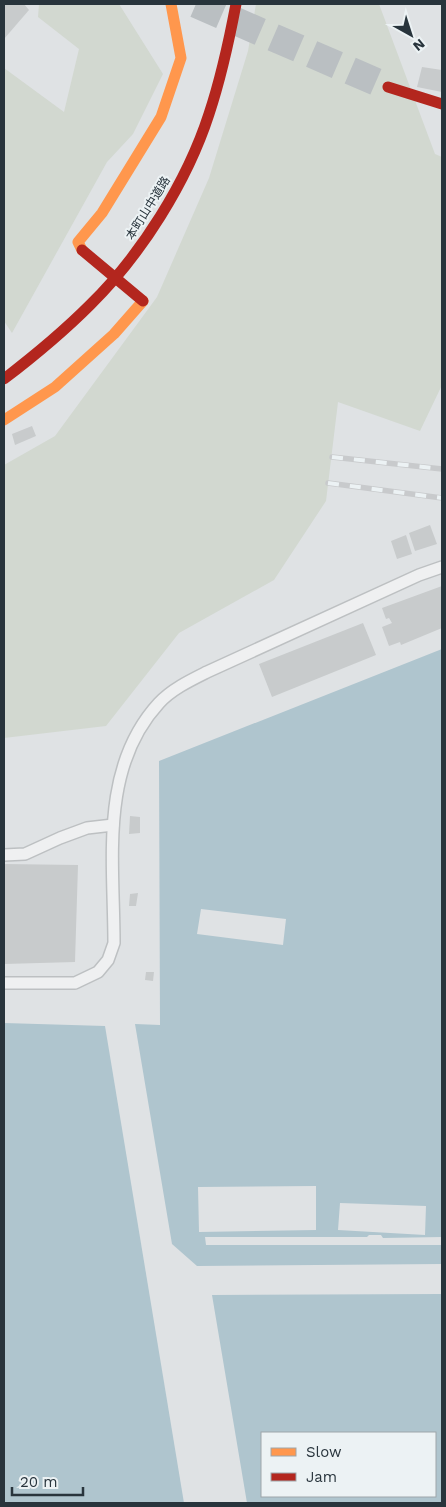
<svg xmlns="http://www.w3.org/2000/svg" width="446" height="1507" font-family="'Work Sans','Noto Sans JP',sans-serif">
  <rect width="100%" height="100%" fill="#dfe2e4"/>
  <g fill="#d2d8d0">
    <path d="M39 4H119L163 74 133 134 107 162 12 333 4 321V68L64 112 79 49 38 17Z"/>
    <path d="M256 4H379L435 154 442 157V385L420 431 338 402 326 501 274 580 179 633 106 726 4 738V465L55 436 157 297 209 178 248 51Z"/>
  </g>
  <g fill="#afc5ce" fill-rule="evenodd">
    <path d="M442 649V1237L383 1238 381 1235H369L367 1237H205L206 1245H442V1264L197 1266 172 1244 135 1024 160 1025 159 761ZM201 909 286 919 283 945 197 934ZM316 1186V1230L199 1232 198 1187ZM340 1203 426 1206 425 1235 338 1230Z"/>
    <path d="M4 1023 105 1026 184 1503H4Z"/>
    <path d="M442 1294V1503H247L212 1295ZM262 1433H435V1496H262Z"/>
  </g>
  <g fill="#c8cbcc">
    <path d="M4 4H24L29 10 4 39Z"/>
    <path d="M422 67 442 70V92L417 87Z"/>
    <path d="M32 426 36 436 15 445 12 434Z"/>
    <path d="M430 525 437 544 415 551 409 533Z"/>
    <path d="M406 535 412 554 397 559 391 541Z"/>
    <path d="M442 586V628L401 645 400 642 389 646 382 627 392 623 389 618 386 619 382 608Z"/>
    <path d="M363 623 376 655 272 697 259 664Z"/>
    <path d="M130 816 140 817V833L129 834Z"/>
    <path d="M4 864 78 865 75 962 4 964Z"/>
    <path d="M138 893 136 906H129L130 894Z"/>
    <path d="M146 972H154L153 981 145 980Z"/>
  </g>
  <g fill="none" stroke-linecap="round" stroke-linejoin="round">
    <path stroke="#babfc2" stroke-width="28" stroke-dasharray="28 14" stroke-linecap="butt" d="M196 4 388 87"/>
    <defs>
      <g id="lane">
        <path d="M4 855 25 854 60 838 87 828 113 825"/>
        <path d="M4 983H75L98 972 108 960 114 943C114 861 99 768 159 703 172 689 191 680 207 672L419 575 442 567"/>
      </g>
    </defs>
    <use href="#lane" stroke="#bdc0c2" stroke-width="14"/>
    <use href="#lane" stroke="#eff0f1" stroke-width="11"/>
    <g stroke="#ff974d" stroke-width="11">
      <path d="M82 250 78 242 102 213 161 117 181 58 171 4"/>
      <path d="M4 420 55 387 114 334 143 301"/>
    </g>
    <g stroke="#b3261e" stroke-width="11">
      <path d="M388 87 442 104"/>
      <path d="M4 379C34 356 63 332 90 305 141 255 187 182 209 114 221 78 229 41 236 4"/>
    </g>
    <defs>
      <g id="rail">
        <path d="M332 457 442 469"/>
        <path d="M328 483 442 498"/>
      </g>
    </defs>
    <use href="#rail" stroke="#c8cacc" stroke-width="5.5"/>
    <use href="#rail" stroke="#ecf2f4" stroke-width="4" stroke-dasharray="11" stroke-linecap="butt"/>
    <path stroke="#b3261e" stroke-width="11" d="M82 250 143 301"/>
  </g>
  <g text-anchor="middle" stroke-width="4" stroke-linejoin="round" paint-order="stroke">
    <g font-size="12" fill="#28343c" stroke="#ecf2f4">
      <text transform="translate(148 208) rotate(-58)" y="4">本町山中道路</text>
    </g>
  </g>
  <rect width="446" height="1507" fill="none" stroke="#28343c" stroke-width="10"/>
  <rect x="261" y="1432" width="175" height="65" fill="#ecf2f4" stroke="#9ea6aa"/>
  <rect x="271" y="1448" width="25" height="8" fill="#ff974d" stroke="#9ea6aa"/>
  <text x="306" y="1457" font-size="15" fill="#28343c">Slow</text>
  <rect x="271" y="1473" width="25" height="8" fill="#b3261e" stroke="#9ea6aa"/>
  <text x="306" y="1482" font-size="15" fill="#28343c">Jam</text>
  <g transform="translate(411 35) rotate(141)" stroke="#ecf2f4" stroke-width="4" paint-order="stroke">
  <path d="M0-4L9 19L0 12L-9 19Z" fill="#28343c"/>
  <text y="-8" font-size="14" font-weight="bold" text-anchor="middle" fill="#28343c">N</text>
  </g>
  <path d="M12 1487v8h71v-8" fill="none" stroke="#28343c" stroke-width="2.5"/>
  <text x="20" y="1487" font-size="15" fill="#28343c" stroke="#ecf2f4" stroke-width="4" paint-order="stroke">20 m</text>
</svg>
